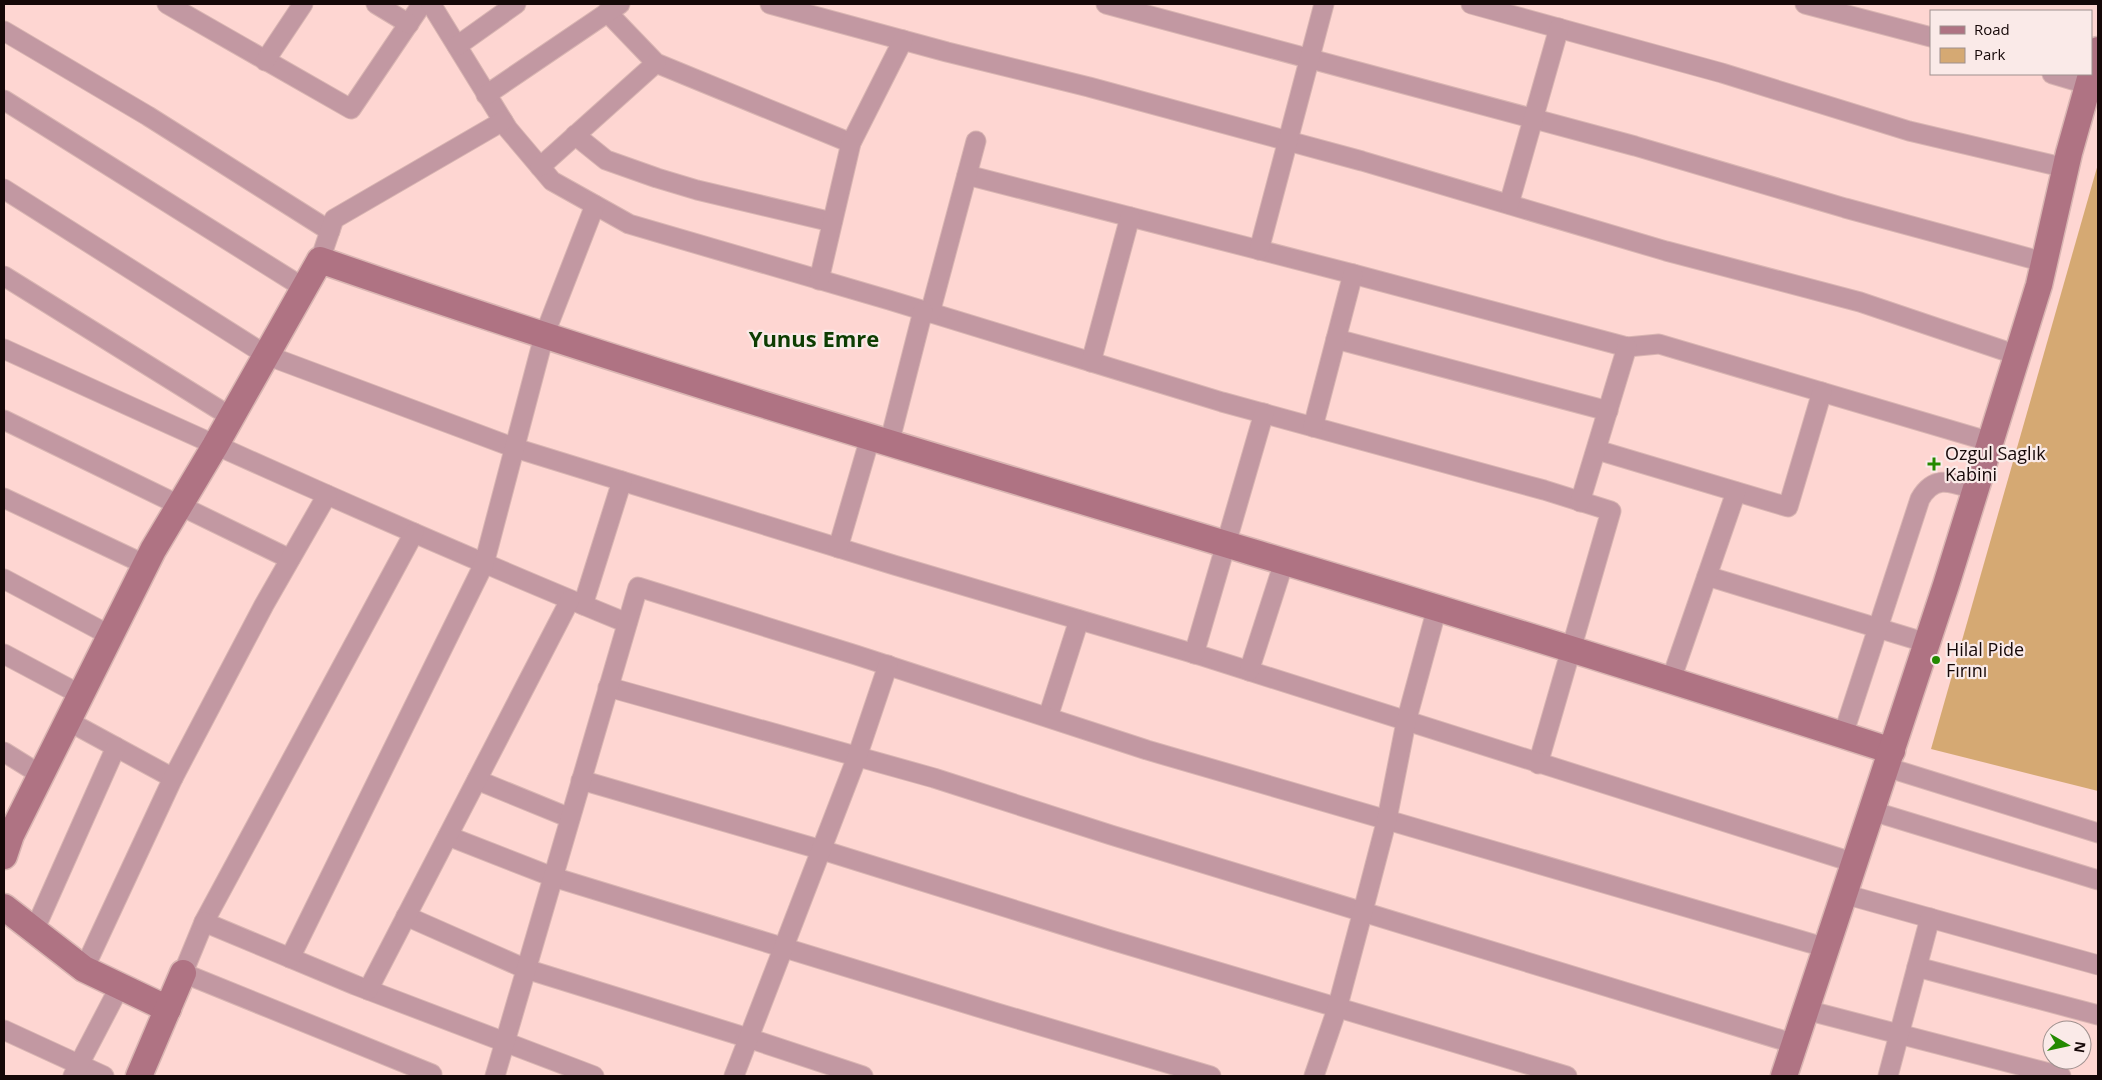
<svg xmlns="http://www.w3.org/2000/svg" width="2102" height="1080" font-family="'Open Sans',sans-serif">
  <rect width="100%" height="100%" fill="#fed6d2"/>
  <path fill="#d5a973" d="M2098 164V791L1931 749Z"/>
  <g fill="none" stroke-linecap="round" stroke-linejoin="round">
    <defs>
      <g id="street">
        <path d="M167 4 351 109 422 4"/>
        <path d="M376 4 409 24"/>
        <path d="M431 4 508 129 552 181 629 224 889 300 1222 402 1544 490 1611 511 1538 764"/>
        <path d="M770 4 947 52 1089 87 1362 161 1666 251 1860 302 2017 355"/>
        <path d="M1106 4 1635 146 1845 208 2044 262"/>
        <path d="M1471 4 1722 73 1909 131 2066 168"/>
        <path d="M1805 4 1931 37"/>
        <path d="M607 12 656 63 851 143"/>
        <path d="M4 31 148 116 330 231"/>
        <path d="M457 46 516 4"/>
        <path d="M265 61 303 4"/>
        <path d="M2052 74 2089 85"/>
        <path d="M486 95 620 4"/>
        <path d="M4 100 304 288"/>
        <path d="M575 135 606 160 657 178 697 190 832 222"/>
        <path d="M540 167 656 63"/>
        <path d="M967 175 1353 274 1627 347 1659 344 1991 442"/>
        <path d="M4 189 266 355 515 448 894 565 1202 656 1855 863"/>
        <path d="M1509 204 1559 28"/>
        <path d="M1259 250 1324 4"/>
        <path d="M320 260 334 219 503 121"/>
        <path d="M4 276 231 417"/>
        <path d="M819 280 851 143 903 40"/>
        <path d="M930 313 976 141"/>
        <path d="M1336 339 1608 411"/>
        <path d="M4 349C210 443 417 537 627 623"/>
        <path d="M1091 362 1130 217"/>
        <path d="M4 420 290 559"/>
        <path d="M1313 427 1353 274"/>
        <path d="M889 444 923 311"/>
        <path d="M1597 450 1788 507 1822 392"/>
        <path d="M4 498 146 565"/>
        <path d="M1580 502 1627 347"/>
        <path d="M414 533 204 922 183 973 432 1074 431 1076"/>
        <path d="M838 548 870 438"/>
        <path d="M1707 576 1927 643"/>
        <path d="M4 579 111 636"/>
        <path d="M583 605 622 481"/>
        <path d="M4 654 81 695"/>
        <path d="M1194 654 1264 413"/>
        <path d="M1249 671 1284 562"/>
        <path d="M1671 680 1736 492"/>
        <path d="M608 687 934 778 1111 835 1795 1044"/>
        <path d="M1048 717 1079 620"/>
        <path d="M68 721 173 778"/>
        <path d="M1843 735 1920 499C1935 473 1953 483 1976 490"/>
        <path d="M4 752 41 775"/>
        <path d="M1886 767 2098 833"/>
        <path d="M477 780 570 818"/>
        <path d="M581 780 822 850 1111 940 1567 1076"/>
        <path d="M1872 811 2098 880"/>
        <path d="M448 836 553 877 994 1012 1211 1076"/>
        <path d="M1844 894 2098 965"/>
        <path d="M406 916 526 969 748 1038 863 1076"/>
        <path d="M204 922 355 985 594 1076"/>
        <path d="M34 931 116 747"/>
        <path d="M290 958 484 564 544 336 595 205"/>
        <path d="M1917 967 2098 1015"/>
        <path d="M84 969 173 778 264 605 327 495"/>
        <path d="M368 990 570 600"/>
        <path d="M1806 1010 2061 1076"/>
        <path d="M4 1030 104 1076"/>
        <path d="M73 1076 120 986"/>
        <path d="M495 1076 638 587 856 655 1147 750 1827 948"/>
        <path d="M734 1076 857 757 888 665"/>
        <path d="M1314 1076 1337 1009 1363 911 1387 819 1406 722 1437 608"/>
        <path d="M1888 1076 1930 918"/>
      </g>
      <g id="secondary">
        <path d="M4 856 11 835 153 550 215 446 320 260C627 367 940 458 1252 552 1466 616 1679 682 1892 751"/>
        <path d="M4 907 84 969 168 1009"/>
        <path d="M139 1076 183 973"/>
        <path d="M1784 1076 1946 585 2039 285 2069 153 2098 50"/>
      </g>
    </defs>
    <use href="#street" stroke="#d9b5b2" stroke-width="21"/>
    <use href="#secondary" stroke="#d9b5b2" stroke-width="29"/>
    <use href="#street" stroke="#c298a2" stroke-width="19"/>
    <use href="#secondary" stroke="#af7383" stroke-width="26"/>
  </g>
  <g fill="#238900" stroke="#faeae8" stroke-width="2">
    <path d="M1931.5 456.5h5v5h5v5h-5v5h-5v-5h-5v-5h5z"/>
    <circle cx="1936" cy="660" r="5"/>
  </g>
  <g text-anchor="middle" stroke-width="4.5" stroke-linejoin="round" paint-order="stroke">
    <g font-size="18" fill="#150808" stroke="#faeae8" text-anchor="start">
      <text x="1945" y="460">Ozgul Saglık<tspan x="1945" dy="21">Kabini</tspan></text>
      <text x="1946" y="656">Hilal Pide<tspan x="1946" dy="21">Fırını</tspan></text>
    </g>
    <g font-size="22" font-weight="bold" fill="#0d3d02" stroke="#faeae8">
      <text x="814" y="347">Yunus Emre</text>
    </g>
  </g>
  <rect width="2102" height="1080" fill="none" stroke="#150808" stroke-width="10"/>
  <rect x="1930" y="10" width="162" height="65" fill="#faeae8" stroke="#9e908e"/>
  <rect x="1940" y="26" width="25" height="8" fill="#af7383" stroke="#9e908e"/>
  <text x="1974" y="35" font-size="15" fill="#150808">Road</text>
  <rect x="1940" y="48" width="25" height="15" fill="#d5a973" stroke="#9e908e"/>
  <text x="1974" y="60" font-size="15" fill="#150808">Park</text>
  <g transform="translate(2067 1045) rotate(99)"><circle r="24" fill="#faeae8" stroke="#9e908e"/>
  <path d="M0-4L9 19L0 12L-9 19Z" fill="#238900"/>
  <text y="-8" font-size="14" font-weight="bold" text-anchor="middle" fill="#150808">N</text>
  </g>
</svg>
